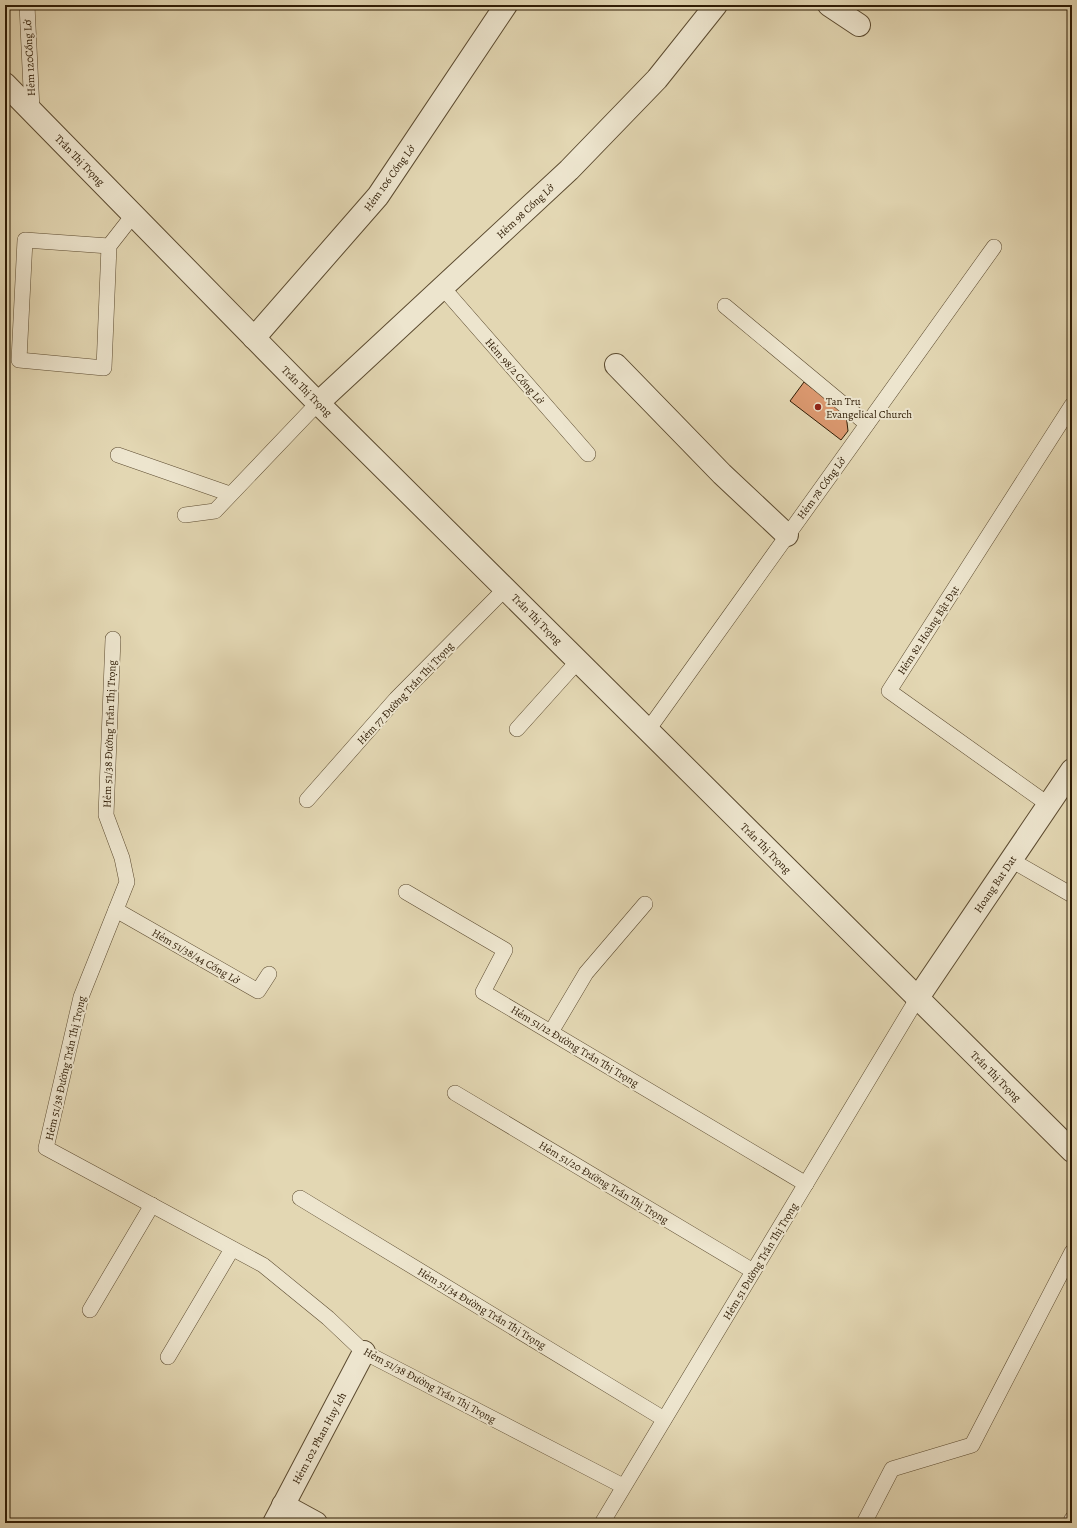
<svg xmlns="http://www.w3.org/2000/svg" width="1077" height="1528" font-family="Alegreya,serif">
  <rect width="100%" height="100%" fill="#e3d7b3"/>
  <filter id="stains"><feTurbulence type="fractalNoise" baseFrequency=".005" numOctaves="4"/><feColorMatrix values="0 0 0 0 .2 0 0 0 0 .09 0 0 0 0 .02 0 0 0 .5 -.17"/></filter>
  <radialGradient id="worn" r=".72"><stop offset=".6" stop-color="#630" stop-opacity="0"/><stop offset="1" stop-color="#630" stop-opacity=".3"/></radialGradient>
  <path fill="#dc9970" stroke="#2f1c05" d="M804 382 846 414 848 431 841 440 790 401Z"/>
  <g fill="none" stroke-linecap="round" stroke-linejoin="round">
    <defs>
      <g id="service">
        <path d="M27 5 32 110"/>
        <path d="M109 246 104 368 19 360 25 240 109 246 134 214"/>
        <path d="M443 288 588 454"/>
        <path d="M725 306 867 424"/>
        <path d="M118 455 230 494"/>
        <path d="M185 515 215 511 318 403"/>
        <path d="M113 639 106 815 122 858 127 882 81 997 46 1148 263 1265 328 1318 364 1352 623 1486"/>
        <path d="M517 729 578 661"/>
        <path d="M648 730 994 247"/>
        <path d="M307 800 396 699 506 588"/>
        <path d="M1049 805 889 691 1072 405"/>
        <path d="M1011 860 1072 895"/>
        <path d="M406 892 505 950 483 992 806 1184"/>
        <path d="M116 910 258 991 269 974"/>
        <path d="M551 1032 586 973 645 904"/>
        <path d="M455 1093 753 1271"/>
        <path d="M300 1198 664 1419"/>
        <path d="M90 1310 152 1205"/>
        <path d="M168 1357 232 1249"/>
        <path d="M602 1523 917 999"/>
        <path d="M864 1523 892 1469 972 1445 1072 1252"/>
        <path d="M1070 1523 1072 1519"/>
      </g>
      <g id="minor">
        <path d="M829 5 859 25"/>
        <path d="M5 84 318 403 1072 1151"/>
        <path d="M254 338 378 196 506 5"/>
        <path d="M616 365 722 474 787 535"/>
        <path d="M318 403 569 170 657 79 716 5"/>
        <path d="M917 999 1072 770"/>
        <path d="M283 1505 316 1523"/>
        <path d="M274 1523 364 1352"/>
      </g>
    </defs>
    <use href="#service" stroke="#5c4b30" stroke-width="16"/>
    <use href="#minor" stroke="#5c4b30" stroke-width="24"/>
    <use href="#service" stroke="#ede5ce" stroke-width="15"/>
    <use href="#minor" stroke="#ede5ce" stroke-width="22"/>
  </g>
  <circle fill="#8f2418" stroke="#ede5ce" stroke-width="1.5" cx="818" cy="407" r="4"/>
  <g text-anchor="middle" stroke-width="4" stroke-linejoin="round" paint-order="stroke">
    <g font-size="11" fill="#2f1c05" stroke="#ede5ce">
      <text transform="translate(29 58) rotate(-93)" y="4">Hẻm 120Cống Lở</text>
      <text transform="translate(80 160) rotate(46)" y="4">Trần Thị Trọng</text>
      <text transform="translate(389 178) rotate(-54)" y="4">Hẻm 106 Cống Lở</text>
      <text transform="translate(525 211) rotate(-43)" y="4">Hẻm 98 Cống Lở</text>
      <text transform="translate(515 371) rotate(49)" y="4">Hẻm 98/2 Cống Lở</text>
      <text transform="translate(307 391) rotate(45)" y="4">Trần Thị Trọng</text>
      <text transform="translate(821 488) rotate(-54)" y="4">Hẻm 78 Cống Lở</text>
      <text transform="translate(537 619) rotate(45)" y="4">Trần Thị Trọng</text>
      <text transform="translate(928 630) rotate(-57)" y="4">Hẻm 82 Hoàng Bật Đạt</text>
      <text transform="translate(405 693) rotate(-47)" y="4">Hẻm 77 Đường Trần Thị Trọng</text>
      <text transform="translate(109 734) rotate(-88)" y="4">Hẻm 51/38 Đường Trần Thị Trọng</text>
      <text transform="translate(766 848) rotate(45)" y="4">Trần Thị Trọng</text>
      <text transform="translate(995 884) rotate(-56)" y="4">Hoang Bat Dat</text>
      <text transform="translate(196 956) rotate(30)" y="4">Hẻm 51/38/44 Cống Lở</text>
      <text transform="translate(575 1046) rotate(31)" y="4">Hẻm 51/12 Đường Trần Thị Trọng</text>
      <text transform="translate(65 1068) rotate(-77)" y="4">Hẻm 51/38 Đường Trần Thị Trọng</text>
      <text transform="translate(996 1076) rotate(45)" y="4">Trần Thị Trọng</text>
      <text transform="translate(604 1182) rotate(31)" y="4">Hẻm 51/20 Đường Trần Thị Trọng</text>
      <text transform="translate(760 1261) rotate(-59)" y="4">Hẻm 51 Đường Trần Thị Trọng</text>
      <text transform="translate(482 1308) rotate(31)" y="4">Hẻm 51/34 Đường Trần Thị Trọng</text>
      <text transform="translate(430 1385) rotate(28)" y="4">Hẻm 51/38 Đường Trần Thị Trọng</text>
      <text transform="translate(319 1438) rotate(-62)" y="4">Hẻm 102 Phan Huy Ích</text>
    </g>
    <g font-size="11" fill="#2f1c05" stroke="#ede5ce" text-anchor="start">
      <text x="826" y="405">Tan Tru<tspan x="826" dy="13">Evangelical Church</tspan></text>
    </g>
  </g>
  <rect width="1077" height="1528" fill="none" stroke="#e3d7b3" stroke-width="20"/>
  <rect x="6" y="6" width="1065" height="1516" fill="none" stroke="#2f1c05" stroke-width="2"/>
  <rect x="10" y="10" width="1057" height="1508" fill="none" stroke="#2f1c05"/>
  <rect width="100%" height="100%" filter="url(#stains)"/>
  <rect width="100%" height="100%" fill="url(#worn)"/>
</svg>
